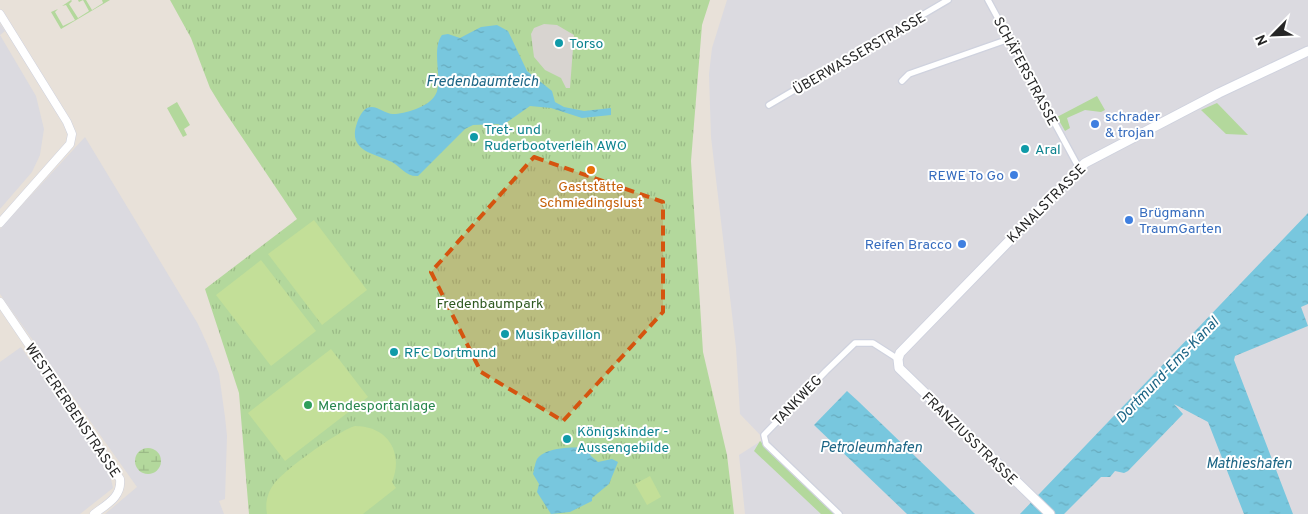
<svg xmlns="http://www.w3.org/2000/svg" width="1308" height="514" font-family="Overpass,sans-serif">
  <defs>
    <pattern id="wetland-marsh" width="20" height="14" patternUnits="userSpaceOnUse" patternTransform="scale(1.25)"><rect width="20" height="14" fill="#b3d89c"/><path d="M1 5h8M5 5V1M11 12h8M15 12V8" fill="none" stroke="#9ab986"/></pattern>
    <pattern id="park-tufts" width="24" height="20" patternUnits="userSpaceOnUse" patternTransform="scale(1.25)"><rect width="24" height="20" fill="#b3d89c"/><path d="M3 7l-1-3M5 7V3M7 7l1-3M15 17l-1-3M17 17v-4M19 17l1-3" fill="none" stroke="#9ab986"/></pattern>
    <pattern id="water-ripples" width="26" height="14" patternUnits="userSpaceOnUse" patternTransform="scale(1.25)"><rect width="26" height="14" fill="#78c7de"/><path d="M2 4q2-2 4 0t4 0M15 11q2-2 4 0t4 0" fill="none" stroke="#68abbe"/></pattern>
  </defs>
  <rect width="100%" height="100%" fill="#e8e1d9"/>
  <g fill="#dbdae0">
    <path d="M727 0H1308V514H745L739 455 764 439 740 414 736 348 711 137 709 74 712 48Z"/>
    <path d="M0 24 5 31 0 35 36 96 44 129 40 155 32 172 0 209Z"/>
    <path d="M85 137 198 324 208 346 219 374 225 417 227 436 225 499 219 501 224 514H105L137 487 0 294V229Z"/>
    <path d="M21 347 30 360 34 359 46 382H49L108 466 113 488 80 514H0V362Z"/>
  </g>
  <g fill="#b3d89c">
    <path d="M71 0 72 1 69 4 78 18 89 11 83 0 79 2 78 0H86L92 10 103 3 102 0H110L61 29 51 12 58 9 55 12 63 26 75 20 66 5 62 6Z"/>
    <path d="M1097 96 1105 110 1101 112 1085 110 1067 118 1070 128 1065 131 1057 117Z"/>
    <path d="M177 102 190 125 184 129 187 135 183 137 167 108Z"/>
    <path d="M1217 103 1248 135 1226 134 1201 110Z"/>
    <path d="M760 441 762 443 835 514H821L754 451Z"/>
  </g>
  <circle fill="url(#wetland-marsh)" cx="148" cy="461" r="13"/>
  <path fill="url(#park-tufts)" d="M170 0H710L702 25 691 161 703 352 727 455 734 514H249L239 393 205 289 297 219 221 106 210 88 191 38Z"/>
  <g fill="#c3df98">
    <path d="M314 220 367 290 322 325 268 254Z"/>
    <path d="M261 260 316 331 271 366 216 295Z"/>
    <path d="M331 349 368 397 285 461 248 413Z"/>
    <path d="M355 426C388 426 404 453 392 482L396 488 363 514H267C265 504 267 493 274 484 284 470 338 431 355 426Z"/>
    <path d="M650 476 661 497 647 505 635 484Z"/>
  </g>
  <path fill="#d8d4d0" d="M544 24 557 25 574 35 570 88H566L561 78 545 70 534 57 531 34 534 28Z"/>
  <g fill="url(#water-ripples)">
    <path d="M497 25 508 31 527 71 552 91 555 102 564 107 584 111 611 108V115L582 118 551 108 530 106 500 127 499 124 473 125 465 129 418 176C406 177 401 167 392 162 374 153 347 151 357 123 359 117 362 111 367 108 376 104 384 114 393 114 405 114 427 107 434 97 445 84 430 51 442 35L448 34 460 38 481 27Z"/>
    <path d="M1308 213V304L1301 307 1308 326 1235 356 1234 360 1293 514H1244L1208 422 1174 404 1183 414 1128 471 1124 473 1115 471 1110 477H1101L1064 514H1020Z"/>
    <path d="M847 391 859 402 975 514H907L814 425Z"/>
    <path d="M587 447 591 456 598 462 612 459 618 462 609 484 592 498V501L570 512 551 514 537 492 539 484 533 474C534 470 535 463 537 459 547 446 573 448 587 447Z"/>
  </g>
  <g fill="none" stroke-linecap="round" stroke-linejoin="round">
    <defs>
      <g id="minor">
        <path d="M988 0 1079 168"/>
        <path d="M902 81 909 74 1009 39"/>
        <path d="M769 105 948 0"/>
        <path d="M839 514 766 444 764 435 826 371 855 343H873L898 359"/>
      </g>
      <g id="tertiary">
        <path d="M0 14 67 122 72 134 70 144 0 223"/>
        <path d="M0 302 120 479C122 497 107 504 94 514"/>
      </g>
      <path id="secondary" d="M1050 514 899 368 898 359 900 353 1085 163 1219 93 1308 51"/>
    </defs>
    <use href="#minor" stroke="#cfd2de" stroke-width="8"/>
    <use href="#tertiary" stroke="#cfd2de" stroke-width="9"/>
    <use href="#secondary" stroke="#cfd2de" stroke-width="11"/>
    <use href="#minor" stroke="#fff" stroke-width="5.5"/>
    <use href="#tertiary" stroke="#fff" stroke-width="8"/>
    <use href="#secondary" stroke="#fff" stroke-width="9"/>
  </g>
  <path fill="#d5540f" fill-opacity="0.2" stroke="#d5540f" stroke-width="4" stroke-dasharray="10 6" stroke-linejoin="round" d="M534 157 663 202V312L563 421 481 372 431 272Z"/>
  <g fill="#0f9aa8" stroke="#fff" stroke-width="2">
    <circle cx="559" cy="43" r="5"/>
    <circle cx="474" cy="137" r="5"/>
    <circle cx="1025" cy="149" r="5"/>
    <circle cx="505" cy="334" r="5"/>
    <circle cx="394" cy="352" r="5"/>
    <circle cx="567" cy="439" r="5"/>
  </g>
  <g fill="#3f7fe0" stroke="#fff" stroke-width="2">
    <circle cx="1095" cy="124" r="5"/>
    <circle cx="1014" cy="175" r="5"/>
    <circle cx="1129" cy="220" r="5"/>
    <circle cx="962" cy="244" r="5"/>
  </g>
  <circle fill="#e8710a" stroke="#fff" stroke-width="2" cx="591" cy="170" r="5"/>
  <circle fill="#2e9e5b" stroke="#fff" stroke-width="2" cx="308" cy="405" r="5"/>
  <g text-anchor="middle" stroke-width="4" stroke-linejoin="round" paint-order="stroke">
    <g font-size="14" fill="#0d838f" stroke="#fff" text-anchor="start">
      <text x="569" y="48">Torso</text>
      <text x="484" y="134">Tret- und<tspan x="484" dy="16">Ruderbootverleih AWO</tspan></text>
      <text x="1035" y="154">Aral</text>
      <text x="515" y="339">Musikpavillon</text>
      <text x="404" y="357">RFC Dortmund</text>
      <text x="577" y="436">Königskinder -<tspan x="577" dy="16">Aussengebilde</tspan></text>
    </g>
    <g font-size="14" fill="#262626" stroke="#fff">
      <text transform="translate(859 53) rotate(-30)" y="5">ÜBERWASSERSTRASSE</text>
      <text transform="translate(1026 71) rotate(62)" y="5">SCHÄFERSTRASSE</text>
      <text transform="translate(1046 203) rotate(-45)" y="5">KANALSTRASSE</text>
      <text transform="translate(797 400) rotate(-46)" y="5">TANKWEG</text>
      <text transform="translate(73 410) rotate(56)" y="5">WESTERERBENSTRASSE</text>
      <text transform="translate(970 438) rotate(44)" y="5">FRANZIUSSTRASSE</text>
    </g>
    <g font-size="14" fill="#366cbe" stroke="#fff" text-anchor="start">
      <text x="1105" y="121">schrader<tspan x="1105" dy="16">&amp; trojan</tspan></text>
      <text x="1004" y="180" text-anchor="end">REWE To Go</text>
      <text x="1139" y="217">Brügmann<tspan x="1139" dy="16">TraumGarten</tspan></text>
      <text x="952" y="249" text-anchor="end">Reifen Bracco</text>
    </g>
    <g font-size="14" fill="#c56008" stroke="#fff">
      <text x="591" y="191">Gaststätte<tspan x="591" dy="16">Schmiedingslust</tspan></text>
    </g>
    <g font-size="14" fill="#2f5921" stroke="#fff">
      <text x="490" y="308">Fredenbaumpark</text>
    </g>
    <g font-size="14" fill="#27864d" stroke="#fff" text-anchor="start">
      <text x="318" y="410">Mendesportanlage</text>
    </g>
    <g font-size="15" font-style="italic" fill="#1c6585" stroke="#fff">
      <text x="482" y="86">Fredenbaumteich</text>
      <text transform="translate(1167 370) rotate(-46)" y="5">Dortmund-Ems-Kanal</text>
      <text x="871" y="452">Petroleumhafen</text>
      <text x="1249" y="468">Mathieshafen</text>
    </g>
  </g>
  <g transform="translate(1273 35) rotate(246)" stroke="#ffffff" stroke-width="4" paint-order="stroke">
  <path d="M0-4L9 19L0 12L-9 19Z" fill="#262626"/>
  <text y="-8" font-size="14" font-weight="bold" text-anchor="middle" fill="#262626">N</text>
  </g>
</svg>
